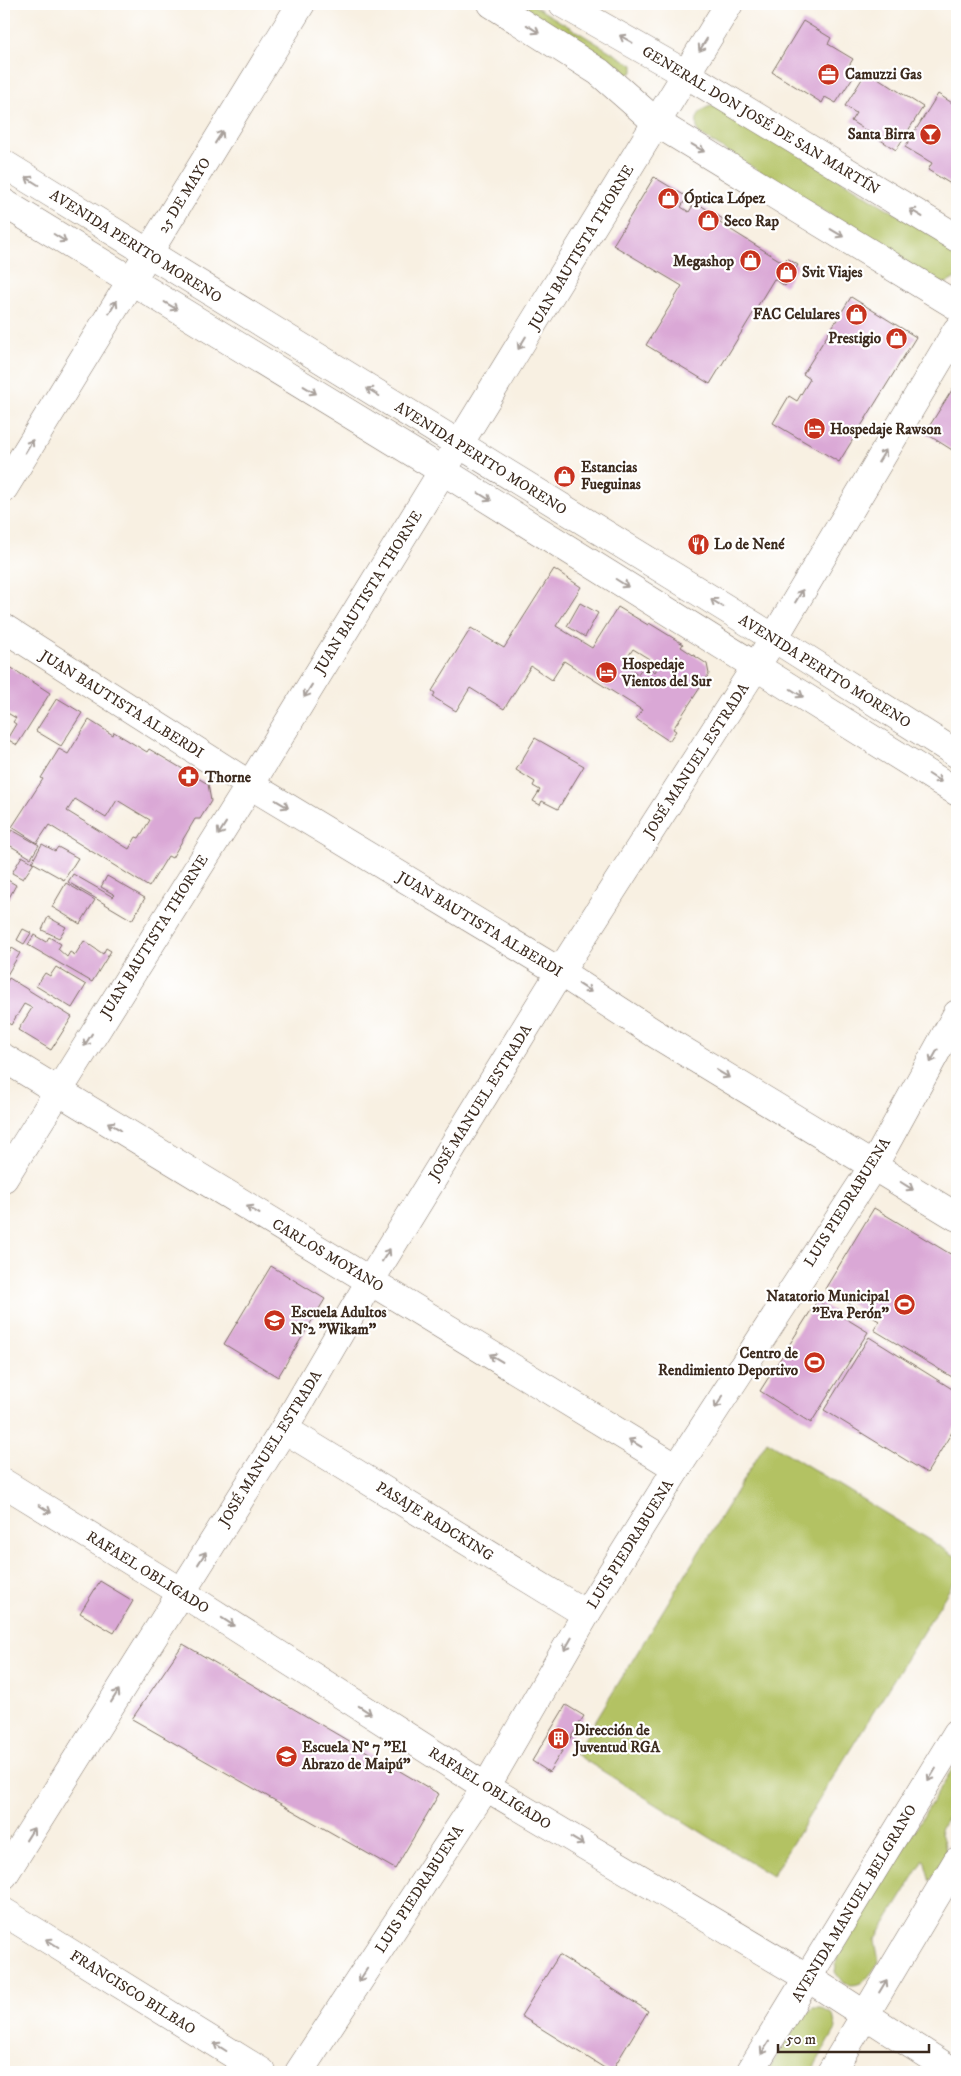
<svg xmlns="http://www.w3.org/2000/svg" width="961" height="2076" font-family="'IM FELL DW Pica',serif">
  <rect width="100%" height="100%" fill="#fff"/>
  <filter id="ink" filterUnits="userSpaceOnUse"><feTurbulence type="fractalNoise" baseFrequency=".02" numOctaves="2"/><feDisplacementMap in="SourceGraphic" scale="10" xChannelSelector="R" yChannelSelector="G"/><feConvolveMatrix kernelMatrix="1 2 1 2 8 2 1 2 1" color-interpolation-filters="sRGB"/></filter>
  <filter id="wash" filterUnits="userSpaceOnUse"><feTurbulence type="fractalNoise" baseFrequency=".0096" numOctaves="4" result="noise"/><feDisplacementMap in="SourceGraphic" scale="20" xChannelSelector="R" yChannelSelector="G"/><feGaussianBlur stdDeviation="1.12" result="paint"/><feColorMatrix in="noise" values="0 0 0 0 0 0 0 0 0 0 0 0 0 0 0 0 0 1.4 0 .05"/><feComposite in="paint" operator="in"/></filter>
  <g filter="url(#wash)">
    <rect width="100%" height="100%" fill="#f8f0e2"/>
    <g fill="#b3c264" stroke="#777641">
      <path d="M511 4H531L633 65V72L628 75Z"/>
      <path d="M718 105 954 249 957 252V277L947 283H940L699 134C692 118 700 106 718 105Z"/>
      <path d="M767 1441 957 1557V1577L772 1876 575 1754Z"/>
      <path d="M957 1761V1803L940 1830 947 1852 930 1881 924 1860 875 1940 879 1962C869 1976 862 1990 843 1983L835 1972 837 1958Z"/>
      <path d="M813 2008H821L833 2015 836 2029 811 2072H767L802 2017Z"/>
    </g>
    <g id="blocks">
      <g fill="#daa8d6" fill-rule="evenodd">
        <path d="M803 21 831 38 828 44 853 59 845 72 853 77 836 103 825 97 822 103 772 72Z"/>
        <path d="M867 71 923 107 896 150 851 121 856 113 845 106Z"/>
        <path d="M938 94 957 106V181L954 186 928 170 932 163 905 147Z"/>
        <path d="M654 177 687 197 681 207 689 212 695 202 723 219 720 223 784 263 787 258 798 265 785 286 774 279 710 384 646 345 682 286 613 245Z"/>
        <path d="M851 297 916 337 839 462 773 423 789 396 797 401 810 379 803 374Z"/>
        <path d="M957 382V453L925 433Z"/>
        <path d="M554 569 581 587 556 626 592 648 618 607 648 625 649 623 683 644 681 647 707 664 709 674 673 729 676 731 669 741 636 719 642 710 564 661 552 680 531 666 504 709 470 688 456 711 433 697 435 693 432 691 471 628 504 648ZM633 649 659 665 655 672 644 665 638 674 623 664Z"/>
        <path d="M580 603 598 613 585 637 567 626Z"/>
        <path d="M4 663 50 693 17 745 7 739 16 724 13 722 16 718 4 711Z"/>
        <path d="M57 698 82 713 61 746 36 731Z"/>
        <path d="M89 720 113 735 114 732 147 752 149 749 208 784 211 801 200 819H195L172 858 168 856 149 887 49 825 37 843 12 827 43 779 41 778 59 749 68 754ZM75 799 106 818 117 800 150 820 139 838 136 837 129 849 67 811Z"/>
        <path d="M535 738 584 766 558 809 542 801 540 805 533 801 540 790 533 786 535 782 516 770Z"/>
        <path d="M12 830 39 845 31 858 4 842Z"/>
        <path d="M42 844 55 851 58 847 78 858 64 880 32 862Z"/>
        <path d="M22 856 34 863 23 879 12 873Z"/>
        <path d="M73 874 113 897 115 895 101 887 107 876 145 898 132 920 68 882Z"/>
        <path d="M6 879 16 885 4 907V882Z"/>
        <path d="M66 883 95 900 80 924 52 907Z"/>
        <path d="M48 917 66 927 59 938 42 930Z"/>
        <path d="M23 929 31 933 24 944 17 940Z"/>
        <path d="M34 935 46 942 49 937 61 944 58 949 67 957 70 952 75 955 84 941 103 954 106 948 111 951 92 982 28 945Z"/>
        <path d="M12 948 20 953 4 980V962Z"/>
        <path d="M56 967 86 985 72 1008 36 986 45 973 50 976Z"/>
        <path d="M9 978 72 1017 51 1050 18 1030 32 1008 24 1004 11 1025 4 1020V987Z"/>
        <path d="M874 1208 957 1258V1380L874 1330 879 1321 825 1289Z"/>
        <path d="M271 1266 325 1299 278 1377 224 1344Z"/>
        <path d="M817 1301 868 1332 811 1423 760 1391Z"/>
        <path d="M869 1337 957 1392V1424L927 1473 824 1410Z"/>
        <path d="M100 1581 133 1601 114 1633 80 1613Z"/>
        <path d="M183 1644 439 1794 395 1869 132 1719Z"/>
        <path d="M566 1705 584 1716 549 1772 532 1761Z"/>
        <path d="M559 1955 648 2011 611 2072 521 2016Z"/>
      </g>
    </g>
  </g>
  <g filter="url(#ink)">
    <use href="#blocks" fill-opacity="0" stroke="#7d6f63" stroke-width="1"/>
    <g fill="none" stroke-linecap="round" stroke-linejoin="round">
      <defs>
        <g id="minor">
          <path d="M4 164 774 638 957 754"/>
          <path d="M4 203 443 471 957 792"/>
          <path d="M4 488 301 4"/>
          <path d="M4 628 250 785 560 972 654 1033 957 1217"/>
          <path d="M4 1058 677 1468"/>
          <path d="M4 1178 250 785 729 4"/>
          <path d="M284 1429 586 1614"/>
          <path d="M4 1483 181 1592 486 1787 808 1978 954 2072"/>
          <path d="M4 1875 284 1429 370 1281 560 972 774 638 957 330"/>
          <path d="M4 1912 262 2072"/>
          <path d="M299 2072 486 1787 586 1614 677 1468 874 1165 957 1014"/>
        </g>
        <g id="major">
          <path d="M492 4 599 72 657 123 957 306"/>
          <path d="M563 4 686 74 957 238"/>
          <path d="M750 2072 957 1733"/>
          <path d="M831 2072 957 1861"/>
        </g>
      </defs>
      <use href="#minor" stroke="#7d6f63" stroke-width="29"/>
      <use href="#major" stroke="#7d6f63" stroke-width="29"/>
      <use href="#minor" stroke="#fff" stroke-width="28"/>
      <use href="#major" stroke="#fff" stroke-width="28"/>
    </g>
    <defs><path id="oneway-shaft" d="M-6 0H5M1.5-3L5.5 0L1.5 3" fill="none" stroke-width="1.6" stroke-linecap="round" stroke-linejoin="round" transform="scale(1.25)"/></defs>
    <g stroke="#a79f9a">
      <use href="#oneway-shaft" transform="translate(533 29) rotate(33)"/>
      <use href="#oneway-shaft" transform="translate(626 39) rotate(-150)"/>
      <use href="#oneway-shaft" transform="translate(703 45) rotate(122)"/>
      <use href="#oneway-shaft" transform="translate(219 137) rotate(-58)"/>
      <use href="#oneway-shaft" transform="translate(698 148) rotate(31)"/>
      <use href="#oneway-shaft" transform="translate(32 181) rotate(-148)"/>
      <use href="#oneway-shaft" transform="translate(916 213) rotate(-149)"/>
      <use href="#oneway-shaft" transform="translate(837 233) rotate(31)"/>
      <use href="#oneway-shaft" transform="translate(60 238) rotate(32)"/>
      <use href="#oneway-shaft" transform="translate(171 306) rotate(31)"/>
      <use href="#oneway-shaft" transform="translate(113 307) rotate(-59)"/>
      <use href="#oneway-shaft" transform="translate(522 343) rotate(121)"/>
      <use href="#oneway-shaft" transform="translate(310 390) rotate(31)"/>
      <use href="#oneway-shaft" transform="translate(373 392) rotate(-148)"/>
      <use href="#oneway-shaft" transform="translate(29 446) rotate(-59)"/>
      <use href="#oneway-shaft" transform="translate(882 456) rotate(-59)"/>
      <use href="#oneway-shaft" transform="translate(485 497) rotate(32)"/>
      <use href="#oneway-shaft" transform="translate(622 583) rotate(32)"/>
      <use href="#oneway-shaft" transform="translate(799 596) rotate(-59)"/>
      <use href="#oneway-shaft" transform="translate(717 603) rotate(-148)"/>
      <use href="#oneway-shaft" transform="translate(308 691) rotate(122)"/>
      <use href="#oneway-shaft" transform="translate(797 693) rotate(32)"/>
      <use href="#oneway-shaft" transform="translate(935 778) rotate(32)"/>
      <use href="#oneway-shaft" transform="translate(282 804) rotate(31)"/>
      <use href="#oneway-shaft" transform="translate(222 829) rotate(122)"/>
      <use href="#oneway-shaft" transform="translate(585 988) rotate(33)"/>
      <use href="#oneway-shaft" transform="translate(88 1040) rotate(122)"/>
      <use href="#oneway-shaft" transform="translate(934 1056) rotate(119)"/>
      <use href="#oneway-shaft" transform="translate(723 1074) rotate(31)"/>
      <use href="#oneway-shaft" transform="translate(114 1126) rotate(-149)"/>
      <use href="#oneway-shaft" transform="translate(907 1186) rotate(32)"/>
      <use href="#oneway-shaft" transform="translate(253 1210) rotate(-149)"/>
      <use href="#oneway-shaft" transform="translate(386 1255) rotate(-58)"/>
      <use href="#oneway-shaft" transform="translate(496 1358) rotate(-149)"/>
      <use href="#oneway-shaft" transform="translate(719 1402) rotate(123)"/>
      <use href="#oneway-shaft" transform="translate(635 1443) rotate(-149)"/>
      <use href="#oneway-shaft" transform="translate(45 1509) rotate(32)"/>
      <use href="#oneway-shaft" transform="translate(202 1558) rotate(-58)"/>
      <use href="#oneway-shaft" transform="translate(228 1622) rotate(33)"/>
      <use href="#oneway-shaft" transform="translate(568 1644) rotate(120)"/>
      <use href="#oneway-shaft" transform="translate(115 1696) rotate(-58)"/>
      <use href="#oneway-shaft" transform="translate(365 1710) rotate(33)"/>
      <use href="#oneway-shaft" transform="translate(932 1775) rotate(121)"/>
      <use href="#oneway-shaft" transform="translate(30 1834) rotate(-58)"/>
      <use href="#oneway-shaft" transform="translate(577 1841) rotate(31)"/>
      <use href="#oneway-shaft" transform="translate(52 1943) rotate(-148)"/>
      <use href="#oneway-shaft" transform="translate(363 1975) rotate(123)"/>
      <use href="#oneway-shaft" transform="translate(883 1986) rotate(-59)"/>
      <use href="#oneway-shaft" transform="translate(220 2047) rotate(-148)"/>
      <use href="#oneway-shaft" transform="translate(765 2048) rotate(122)"/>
    </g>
  </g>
  <defs>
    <symbol id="office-disc" viewBox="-11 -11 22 22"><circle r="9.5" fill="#c8321e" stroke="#fff"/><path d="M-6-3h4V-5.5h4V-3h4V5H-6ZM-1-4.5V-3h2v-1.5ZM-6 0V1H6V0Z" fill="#fff"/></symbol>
    <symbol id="bar-disc" viewBox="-11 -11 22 22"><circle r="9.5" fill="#c8321e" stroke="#fff"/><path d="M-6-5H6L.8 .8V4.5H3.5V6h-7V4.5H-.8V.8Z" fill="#fff"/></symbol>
    <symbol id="shop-disc" viewBox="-11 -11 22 22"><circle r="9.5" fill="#c8321e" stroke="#fff"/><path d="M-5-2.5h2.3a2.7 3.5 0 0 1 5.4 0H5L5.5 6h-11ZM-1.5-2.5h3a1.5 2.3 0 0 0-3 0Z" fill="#fff"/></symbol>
    <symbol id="hotel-disc" viewBox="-11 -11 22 22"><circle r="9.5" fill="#c8321e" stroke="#fff"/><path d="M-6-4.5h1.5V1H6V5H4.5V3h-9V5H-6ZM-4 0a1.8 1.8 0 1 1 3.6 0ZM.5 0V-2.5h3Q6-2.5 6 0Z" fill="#fff"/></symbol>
    <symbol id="restaurant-disc" viewBox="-11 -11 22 22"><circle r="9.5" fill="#c8321e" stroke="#fff"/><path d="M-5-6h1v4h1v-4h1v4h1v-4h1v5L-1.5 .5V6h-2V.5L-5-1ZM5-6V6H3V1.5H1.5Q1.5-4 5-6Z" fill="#fff"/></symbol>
    <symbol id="pharmacy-disc" viewBox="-11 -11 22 22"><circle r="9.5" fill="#c8321e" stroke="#fff"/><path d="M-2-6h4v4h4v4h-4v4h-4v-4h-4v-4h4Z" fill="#fff"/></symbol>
    <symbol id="stadium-disc" viewBox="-11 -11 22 22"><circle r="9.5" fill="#c8321e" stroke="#fff"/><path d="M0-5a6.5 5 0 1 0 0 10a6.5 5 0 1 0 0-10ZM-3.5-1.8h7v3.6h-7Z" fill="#fff"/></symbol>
    <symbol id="school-disc" viewBox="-11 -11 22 22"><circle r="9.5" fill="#c8321e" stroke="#fff"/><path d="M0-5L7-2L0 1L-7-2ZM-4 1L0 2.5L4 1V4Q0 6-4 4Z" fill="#fff"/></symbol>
    <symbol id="building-disc" viewBox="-11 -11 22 22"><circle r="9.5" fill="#c8321e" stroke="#fff"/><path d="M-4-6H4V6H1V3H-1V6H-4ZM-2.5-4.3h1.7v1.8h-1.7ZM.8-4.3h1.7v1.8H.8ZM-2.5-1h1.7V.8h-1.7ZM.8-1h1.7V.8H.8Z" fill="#fff"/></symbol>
  </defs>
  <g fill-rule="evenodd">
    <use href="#office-disc" x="816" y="62" width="25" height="25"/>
    <use href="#bar-disc" x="918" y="122" width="25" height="25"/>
    <use href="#shop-disc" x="656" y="186" width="25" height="25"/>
    <use href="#shop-disc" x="696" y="208" width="25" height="25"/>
    <use href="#shop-disc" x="738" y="248" width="25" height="25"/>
    <use href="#shop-disc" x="774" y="260" width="25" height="25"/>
    <use href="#shop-disc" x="844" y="302" width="25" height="25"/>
    <use href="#shop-disc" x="884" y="326" width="25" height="25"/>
    <use href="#hotel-disc" x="802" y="416" width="25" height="25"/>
    <use href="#shop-disc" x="552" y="464" width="25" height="25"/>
    <use href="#restaurant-disc" x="686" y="532" width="25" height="25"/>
    <use href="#hotel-disc" x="594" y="660" width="25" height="25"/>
    <use href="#pharmacy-disc" x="176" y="764" width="25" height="25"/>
    <use href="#stadium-disc" x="892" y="1292" width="25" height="25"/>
    <use href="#school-disc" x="262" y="1308" width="25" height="25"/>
    <use href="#stadium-disc" x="802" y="1350" width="25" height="25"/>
    <use href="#building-disc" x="546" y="1726" width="25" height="25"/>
    <use href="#school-disc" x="274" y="1744" width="25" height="25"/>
  </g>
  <g text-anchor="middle" stroke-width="4.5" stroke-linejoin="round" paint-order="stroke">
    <g font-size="15" font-weight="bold" fill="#3b2a1e" stroke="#fff" text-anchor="start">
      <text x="845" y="79">Camuzzi Gas</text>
      <text x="915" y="139" text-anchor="end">Santa Birra</text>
      <text x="684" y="203">Óptica López</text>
      <text x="724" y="226">Seco Rap</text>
      <text x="734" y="266" text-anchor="end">Megashop</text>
      <text x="802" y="277">Svit Viajes</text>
      <text x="840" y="319" text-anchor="end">FAC Celulares</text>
      <text x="881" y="343" text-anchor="end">Prestigio</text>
      <text x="830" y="434">Hospedaje Rawson</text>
      <text x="581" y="472">Estancias<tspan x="581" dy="17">Fueguinas</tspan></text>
      <text x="714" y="549">Lo de Nené</text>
      <text x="622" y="669">Hospedaje<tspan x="622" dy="17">Vientos del Sur</tspan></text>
      <text x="205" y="782">Thorne</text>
      <text x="889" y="1301" text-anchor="end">Natatorio Municipal<tspan x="889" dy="17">"Eva Perón"</tspan></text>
      <text x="291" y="1317">Escuela Adultos<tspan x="291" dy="17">N°2 "Wikam"</tspan></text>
      <text x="798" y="1358" text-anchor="end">Centro de<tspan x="798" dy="17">Rendimiento Deportivo</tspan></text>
      <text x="574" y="1735">Dirección de<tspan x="574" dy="17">Juventud RGA</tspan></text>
      <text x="302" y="1752">Escuela Nº 7 "El<tspan x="302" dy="17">Abrazo de Maipú"</tspan></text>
    </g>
    <g font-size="15" fill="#3b2a1e" stroke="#fff">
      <text transform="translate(761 120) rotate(31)" y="5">GENERAL DON JOSÉ DE SAN MARTÍN</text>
      <text transform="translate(184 195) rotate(-58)" y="5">25 DE MAYO</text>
      <text transform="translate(136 246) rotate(32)" y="5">AVENIDA PERITO MORENO</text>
      <text transform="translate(581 247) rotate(-59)" y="5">JUAN BAUTISTA THORNE</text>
      <text transform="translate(481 458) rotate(32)" y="5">AVENIDA PERITO MORENO</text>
      <text transform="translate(368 592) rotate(-58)" y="5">JUAN BAUTISTA THORNE</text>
      <text transform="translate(825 671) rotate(32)" y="5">AVENIDA PERITO MORENO</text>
      <text transform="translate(122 704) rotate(32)" y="5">JUAN BAUTISTA ALBERDI</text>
      <text transform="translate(696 760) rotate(-57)" y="5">JOSÉ MANUEL ESTRADA</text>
      <text transform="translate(480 924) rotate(31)" y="5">JUAN BAUTISTA ALBERDI</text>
      <text transform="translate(154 936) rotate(-58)" y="5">JUAN BAUTISTA THORNE</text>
      <text transform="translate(480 1102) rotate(-58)" y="5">JOSÉ MANUEL ESTRADA</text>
      <text transform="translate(847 1202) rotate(-58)" y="5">LUIS PIEDRABUENA</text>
      <text transform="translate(328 1255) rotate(31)" y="5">CARLOS MOYANO</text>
      <text transform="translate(270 1448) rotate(-58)" y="5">JOSÉ MANUEL ESTRADA</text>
      <text transform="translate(435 1521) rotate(32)" y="5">PASAJE RADCKING</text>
      <text transform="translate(630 1544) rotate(-58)" y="5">LUIS PIEDRABUENA</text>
      <text transform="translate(148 1572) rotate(32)" y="5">RAFAEL OBLIGADO</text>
      <text transform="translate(490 1788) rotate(32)" y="5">RAFAEL OBLIGADO</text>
      <text transform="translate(419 1889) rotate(-57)" y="5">LUIS PIEDRABUENA</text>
      <text transform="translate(854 1903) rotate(-59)" y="5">AVENIDA MANUEL BELGRANO</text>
      <text transform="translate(133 1992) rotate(32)" y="5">FRANCISCO BILBAO</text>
    </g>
  </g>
  <rect width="961" height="2076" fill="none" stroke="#fff" stroke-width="20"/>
  <path d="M778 2044v8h151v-8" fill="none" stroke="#3b2a1e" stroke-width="2.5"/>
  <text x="786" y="2044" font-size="15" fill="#3b2a1e" stroke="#ffffff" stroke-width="4" paint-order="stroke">50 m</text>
</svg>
